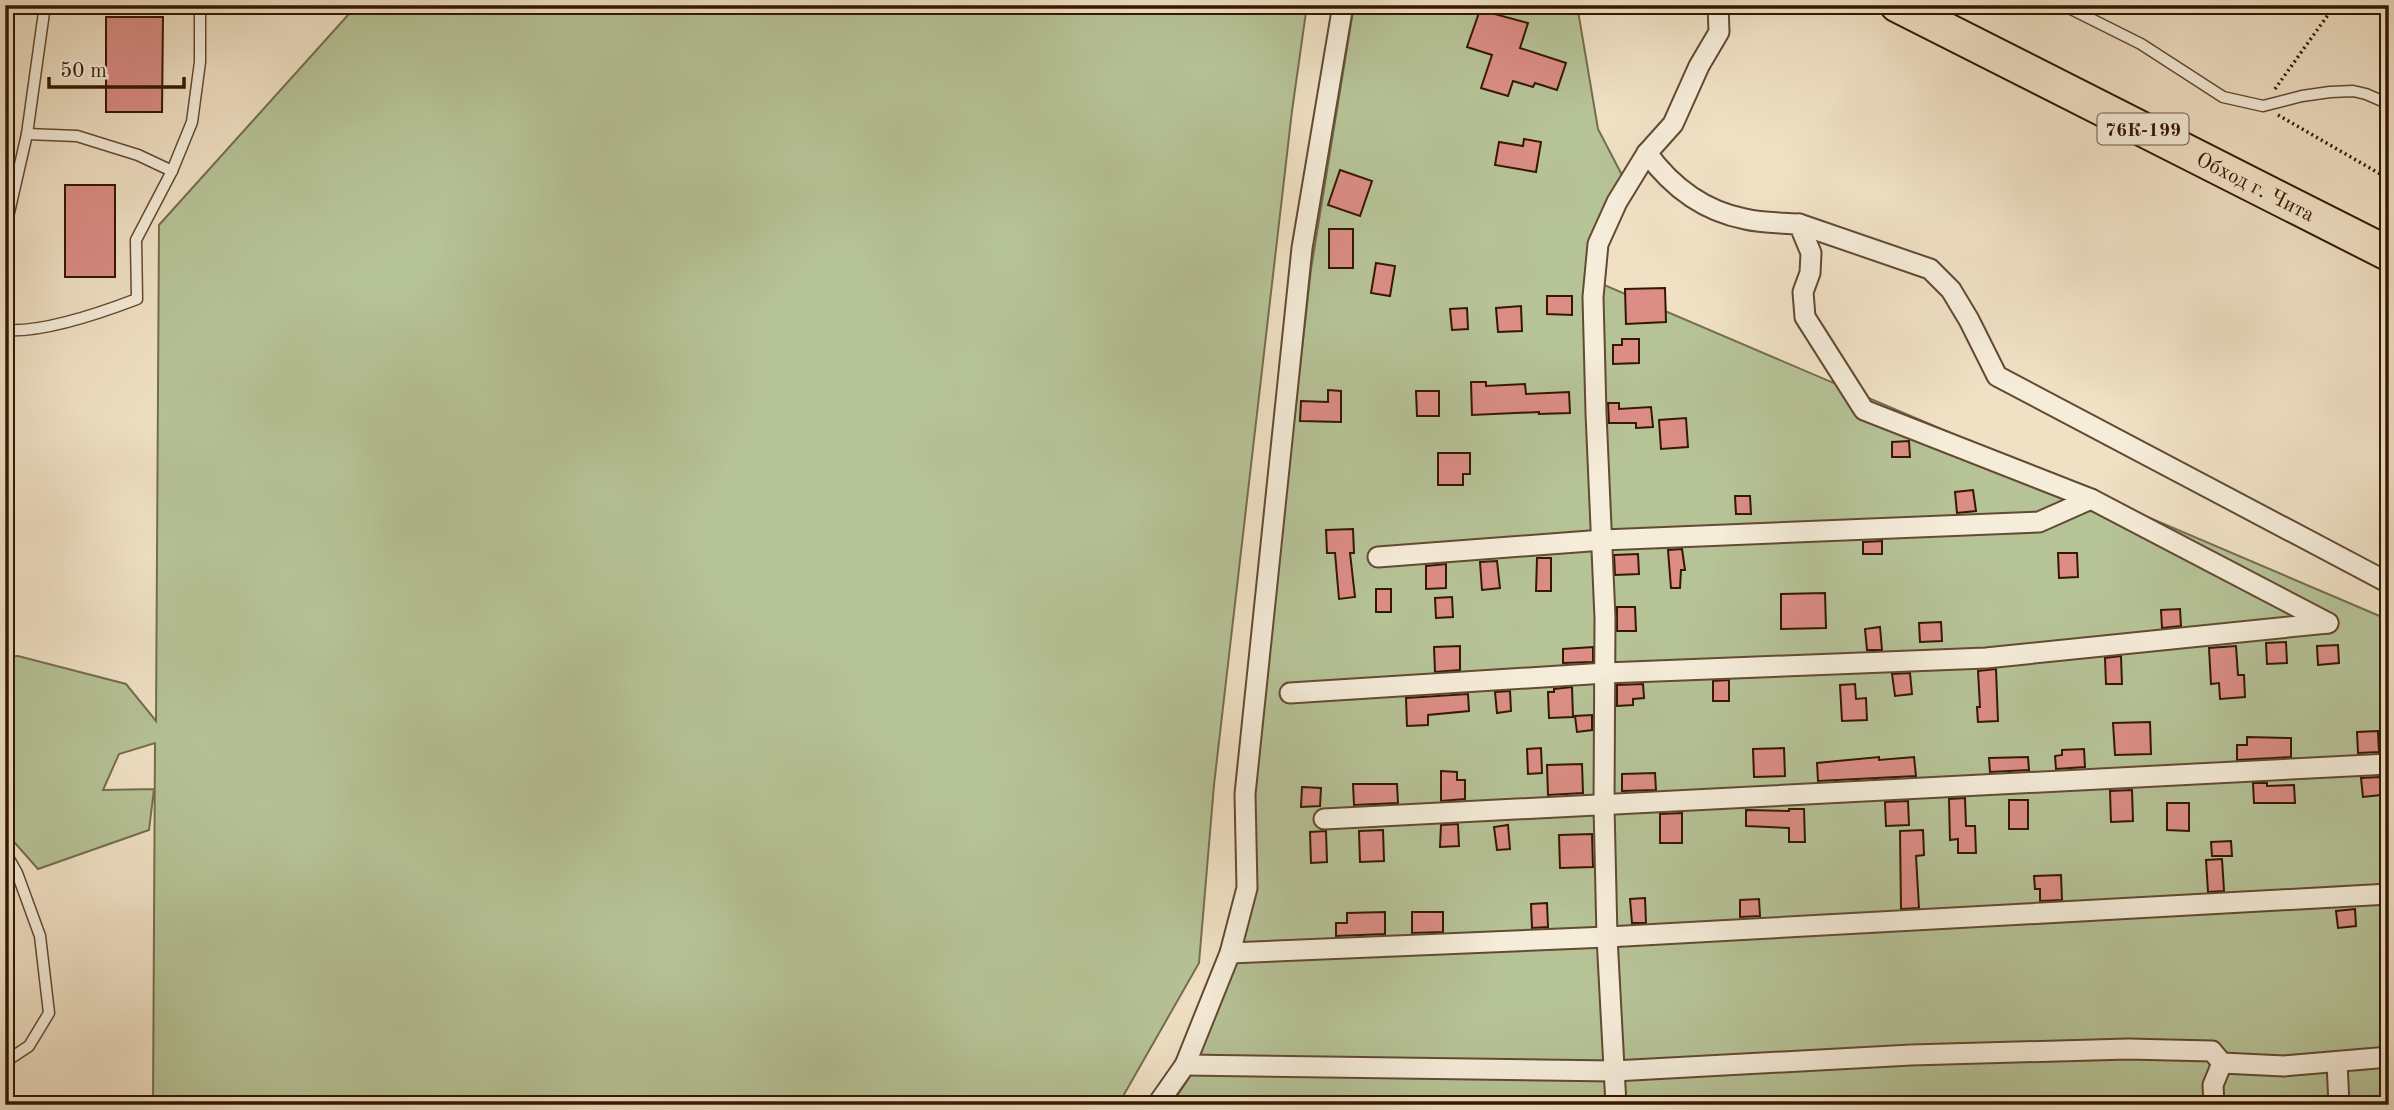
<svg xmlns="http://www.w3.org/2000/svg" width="2394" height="1110" font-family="'Old Standard TT',serif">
  <rect width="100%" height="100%" fill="#f0e1c5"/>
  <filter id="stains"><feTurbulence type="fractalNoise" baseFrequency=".00286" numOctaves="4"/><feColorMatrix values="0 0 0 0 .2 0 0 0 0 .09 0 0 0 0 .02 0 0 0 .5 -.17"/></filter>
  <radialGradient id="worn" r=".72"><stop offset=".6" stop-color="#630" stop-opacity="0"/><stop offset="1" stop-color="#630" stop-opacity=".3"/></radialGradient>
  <g fill="#b6c397" stroke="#756e4c" stroke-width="2">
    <path d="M357 5H1307L1292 111 1214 785 1199 963 1118 1105H153L155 743 119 754 103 790 154 789 149 830 38 869 15 843 5 841V657L18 656 126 684 156 721 159 225Z"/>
    <path d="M1354 5H1577L1598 129 1623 177 1597 282 2389 620V1105H1171L1195 1069 1224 990 1252 798 1311 269Z"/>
  </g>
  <g fill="#db8d86" stroke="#341800" stroke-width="2">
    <path d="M1480 10 1528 23 1520 48 1566 63 1557 90 1535 83 1533 87 1513 81 1508 96 1481 88 1492 55 1467 47Z"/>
    <path d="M106 17H163L162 112H106Z"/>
    <path d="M1524 139 1541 142 1536 172 1495 165 1499 142 1523 146Z"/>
    <path d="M1340 170 1372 181 1360 216 1328 205Z"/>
    <rect x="65" y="185" width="50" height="92"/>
    <rect x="1329" y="229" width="24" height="39"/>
    <path d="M1376 263 1395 266 1390 296 1371 293Z"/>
    <path d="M1665 288 1666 322 1626 324 1625 289Z"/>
    <path d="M1547 296H1572V315L1547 314Z"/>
    <path d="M1521 306 1522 331 1498 332 1496 308Z"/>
    <path d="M1467 308 1468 329 1452 330 1450 309Z"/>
    <path d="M1622 339H1639V363L1613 364V345H1622Z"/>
    <path d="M1471 382H1486V386L1525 384 1526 394 1569 392 1570 413 1539 414V412L1472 415Z"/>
    <path d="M1328 390 1341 391V422L1300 421 1301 401 1328 402Z"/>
    <path d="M1416 391H1439V416H1417Z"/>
    <path d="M1608 403H1619V409L1651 407 1653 427 1636 428V423H1609Z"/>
    <path d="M1686 418 1688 447 1661 449 1659 420Z"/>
    <path d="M1909 441 1910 457H1892V442Z"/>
    <path d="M1438 453H1470V474H1463V485H1438Z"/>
    <path d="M1973 490 1976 511 1957 513 1955 492Z"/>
    <path d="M1735 496H1750L1751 514H1736Z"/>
    <path d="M1353 529 1354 553H1350L1355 597 1339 599 1335 553H1327L1326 530Z"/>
    <path d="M1882 541V554H1863V542Z"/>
    <path d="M1682 549 1685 570H1681L1680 588H1671L1668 550Z"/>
    <path d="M2058 553H2077L2078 577 2059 578Z"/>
    <path d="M1638 554 1639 574 1615 575 1614 555Z"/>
    <path d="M1537 558H1551V591H1536Z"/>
    <path d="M1497 561 1500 588 1482 590 1480 562Z"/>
    <path d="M1446 564V588L1426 589V566Z"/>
    <rect x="1376" y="589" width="15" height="23"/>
    <path d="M1825 593 1826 628 1781 629V594Z"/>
    <path d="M1452 597 1453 617 1436 618 1435 598Z"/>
    <path d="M1617 607H1635L1636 631H1617Z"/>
    <path d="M2180 609 2181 626 2162 628 2161 610Z"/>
    <path d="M1941 622 1942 641 1920 642 1919 623Z"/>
    <path d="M1880 627 1882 650H1867L1865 629Z"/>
    <path d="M2286 642 2287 663 2267 664 2266 643Z"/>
    <path d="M2338 645 2339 663 2318 665 2317 646Z"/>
    <path d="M1460 646V670L1435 672 1434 647Z"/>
    <path d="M2236 646 2238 675H2244L2245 697 2220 699 2219 683 2211 684 2209 648Z"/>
    <path d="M1593 647V662L1563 663V649Z"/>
    <path d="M2121 656 2122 684H2106L2105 658Z"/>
    <path d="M1996 669 1998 721 1978 722 1977 707H1980L1978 671Z"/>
    <path d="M1910 673 1912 694 1895 696 1892 674Z"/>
    <path d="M1729 680V701H1713V681Z"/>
    <path d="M1643 684 1644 698 1633 699V705L1617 706V685Z"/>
    <path d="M1855 684 1856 699 1866 698 1867 720 1842 721 1840 685Z"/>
    <path d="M1572 687 1573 717 1549 718 1548 692H1554V689Z"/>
    <path d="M1510 691 1511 711 1497 713 1495 692Z"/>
    <path d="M1468 694 1469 711 1428 715V725L1407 726 1406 698Z"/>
    <path d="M1592 715V730L1577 732 1575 716Z"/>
    <path d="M2150 722 2151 754 2115 755 2113 723Z"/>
    <path d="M2378 731 2379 752 2358 753 2357 732Z"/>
    <path d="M2247 737 2291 738V757L2237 760V745H2247Z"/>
    <path d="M1541 748 1542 773 1528 774 1527 749Z"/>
    <path d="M1784 748 1785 776 1754 777 1753 749Z"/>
    <path d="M2084 749 2085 767 2056 769 2055 756 2062 755V750Z"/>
    <path d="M1879 757V760L1914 757 1916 776 1818 781 1817 763Z"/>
    <path d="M2028 757 2029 770 1990 772 1989 758Z"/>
    <path d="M1582 764 1583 793 1548 795 1547 765Z"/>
    <path d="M1441 771 1457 772V780H1465V799L1441 801Z"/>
    <path d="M1655 773 1656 790 1622 791V774Z"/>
    <path d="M2380 777 2381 795 2363 797 2361 778Z"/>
    <path d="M2253 783H2267V786L2294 785 2295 803H2254Z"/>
    <path d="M1353 784H1397L1398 803 1354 805Z"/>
    <path d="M1302 787 1321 788 1320 806 1301 807Z"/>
    <path d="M2132 790 2133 821 2111 822 2110 791Z"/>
    <path d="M1965 798 1966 826H1975L1976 853H1958V839L1950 840 1949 799Z"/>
    <rect x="2009" y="800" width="19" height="29"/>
    <path d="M1908 801 1909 825 1886 826 1885 802Z"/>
    <path d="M2167 803H2189V831L2167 830Z"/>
    <path d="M1789 809H1804L1805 842H1789V828L1746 826V810L1789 811Z"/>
    <path d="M1682 813V843H1660V814Z"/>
    <path d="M1458 824 1459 846 1440 847 1441 825Z"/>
    <path d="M1508 825 1510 849 1497 850 1494 827Z"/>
    <path d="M1383 830 1384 861 1360 862 1359 831Z"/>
    <path d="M1923 830 1924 855 1916 856 1919 908 1901 909 1900 831Z"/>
    <path d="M1326 831 1327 862 1311 863 1310 832Z"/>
    <path d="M1592 834 1593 867 1560 868 1559 835Z"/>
    <path d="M2231 841 2232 856H2212L2211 842Z"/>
    <path d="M2222 859 2224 891 2208 892 2206 860Z"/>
    <path d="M2061 875 2062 900 2040 901V889H2035L2034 876Z"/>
    <path d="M1645 898 1646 923H1632L1630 899Z"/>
    <path d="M1759 899 1760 916 1740 917V900Z"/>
    <path d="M1547 903 1548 927 1532 928 1531 904Z"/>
    <path d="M2355 909 2356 926 2338 928 2336 911Z"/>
    <path d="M1385 912V934L1336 936V923H1347V913Z"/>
    <path d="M1412 912H1443V932L1412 933Z"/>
  </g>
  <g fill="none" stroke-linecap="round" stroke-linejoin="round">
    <defs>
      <g id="service">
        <path d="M2063 5 2141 44 2223 97 2263 106 2302 96 2330 92 2353 91 2366 94 2389 104"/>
        <path d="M27 134 45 5"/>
        <path d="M172 171 192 122 200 62V5"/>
        <path d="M5 230 27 134 77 136 138 155 172 171 136 240 137 299C103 312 42 333 5 330"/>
        <path d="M5 852 17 873 40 936 49 1013 29 1046 5 1062"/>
      </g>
      <g id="minor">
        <path d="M1647 153C1671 186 1704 211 1745 219 1762 223 1782 223 1799 224L1811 253 1810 273 1803 292 1805 317 1864 410 2091 499 2328 623"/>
        <path d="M1799 224 1930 269 1951 290 1969 320 1997 376 2389 583"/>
        <path d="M1378 557 1603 540 2039 522 2091 499"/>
        <path d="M1290 693 1606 673 1986 658 2328 623"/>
        <path d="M1324 819 2389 764"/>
        <path d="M1230 953 1607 937 2389 894"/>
        <path d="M2337 1062 2339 1105"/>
        <path d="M1185 1065 1614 1071 1911 1055 2128 1049 2212 1051 2222 1063 2284 1066 2389 1057"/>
        <path d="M1157 1105 1185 1065 1230 953 1247 888 1245 794 1302 248 1343 5"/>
        <path d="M1616 1105 1607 937 1604 806 1605 618 1596 413 1593 297 1598 244 1617 202 1647 153 1673 124 1699 66 1719 32 1718 5"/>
        <path d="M2214 1105 2213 1085 2222 1063"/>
      </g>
      <g id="trunk">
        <path id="s1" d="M1897 5 2389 254"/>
      </g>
    </defs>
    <use href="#service" stroke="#634a31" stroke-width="13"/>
    <use href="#minor" stroke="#634a31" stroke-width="23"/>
    <use href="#trunk" stroke="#341800" stroke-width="37"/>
    <g stroke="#341800" stroke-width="3.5" stroke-dasharray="2 3.5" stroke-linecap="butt">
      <path d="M2275 89 2335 5"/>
      <path d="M2278 115 2389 179"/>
    </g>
    <use href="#service" stroke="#f5ecd9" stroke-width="10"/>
    <use href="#minor" stroke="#f5ecd9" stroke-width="19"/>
    <use href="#trunk" stroke="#f0e1c5" stroke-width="33"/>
  </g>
  <g text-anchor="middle" stroke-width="5" stroke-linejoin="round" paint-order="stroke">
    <rect fill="#f5ecd9" stroke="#6e5841" stroke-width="2" x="2097.5" y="113.5" width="91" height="31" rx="5"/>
    <g font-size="19" font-weight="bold" fill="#341800">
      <text x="2143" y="136">76К-199</text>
    </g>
    <g font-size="21" fill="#341800" stroke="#f5ecd9">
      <text dy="7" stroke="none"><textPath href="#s1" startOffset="402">Обход г. Чита</textPath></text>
    </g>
  </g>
  <rect width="2394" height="1110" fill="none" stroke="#f0e1c5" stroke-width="28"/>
  <rect x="7" y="7" width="2380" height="1096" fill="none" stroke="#341800" stroke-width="3.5"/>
  <rect x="14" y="14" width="2366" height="1082" fill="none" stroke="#341800" stroke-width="2"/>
  <path d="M49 77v10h135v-10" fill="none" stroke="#341800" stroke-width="3.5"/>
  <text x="60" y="77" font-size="21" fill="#341800" stroke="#f5ecd9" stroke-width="5" paint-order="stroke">50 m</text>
  <rect width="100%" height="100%" filter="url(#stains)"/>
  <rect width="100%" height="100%" fill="url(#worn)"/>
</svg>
